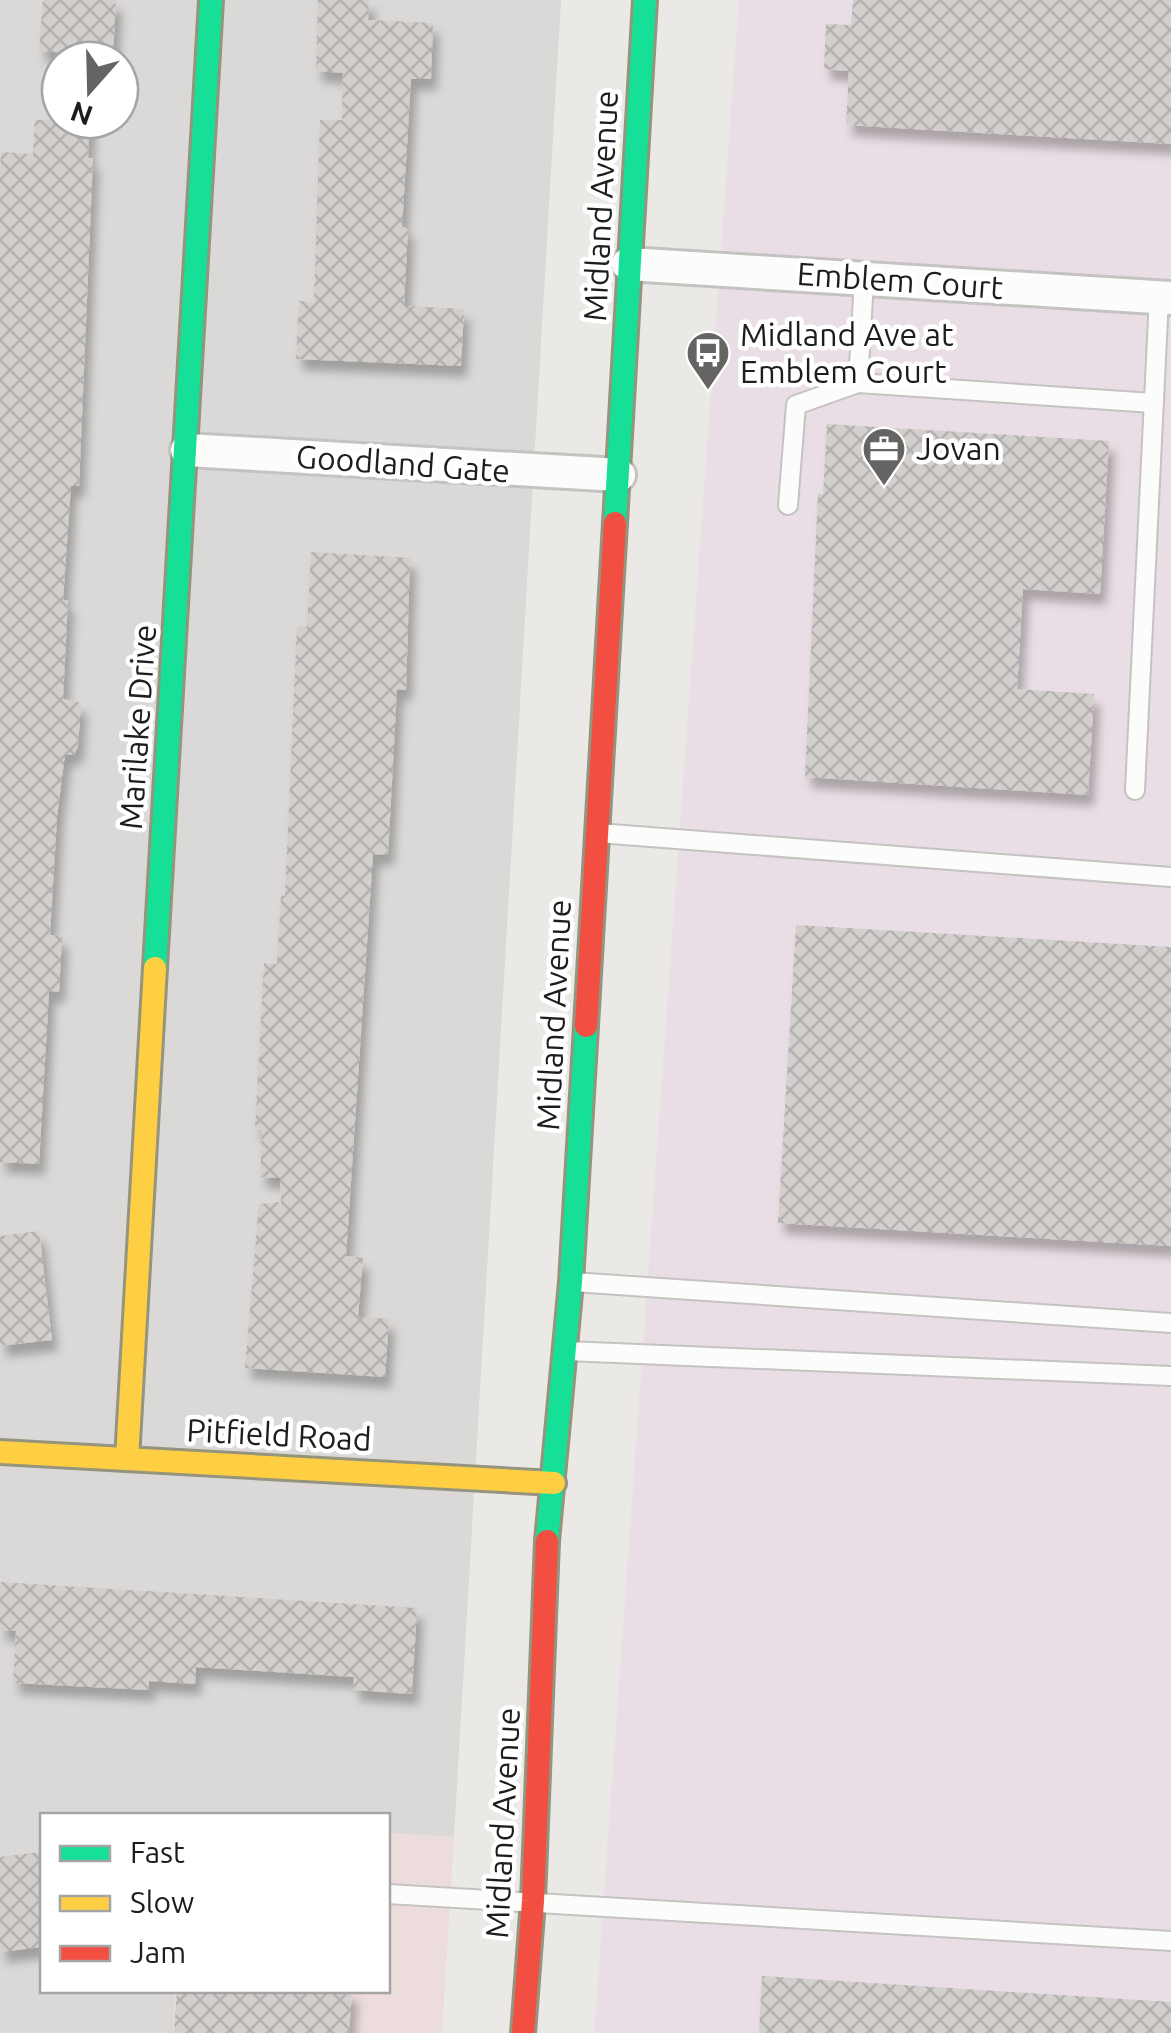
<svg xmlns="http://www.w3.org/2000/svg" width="1171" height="2033" font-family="Ubuntu,sans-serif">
  <defs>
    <pattern id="building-cross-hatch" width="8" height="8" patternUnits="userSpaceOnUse" patternTransform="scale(2.5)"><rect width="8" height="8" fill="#d2cfcd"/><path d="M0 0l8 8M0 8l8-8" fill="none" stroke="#b4b1b0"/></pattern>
    <filter id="shadow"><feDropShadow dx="6" dy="11" stdDeviation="5" flood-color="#0004"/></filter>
  </defs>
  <rect width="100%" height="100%" fill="#ebe9e6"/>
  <path fill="#dad9d7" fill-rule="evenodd" d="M0 0H561L454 1837 388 1833V1816H42V1990L175 1991 173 2033H0ZM60 60H120V120H60Z"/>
  <path fill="#eddcdc" d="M388 1833 454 1837 442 2033H173L175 1991 388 1990Z"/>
  <path fill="#e9dee5" d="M739 0H1171V2033H594Z"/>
  <g fill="url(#building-cross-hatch)" filter="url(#shadow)">
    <path d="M43 0H116L113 56 39 51Z"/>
    <path d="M318 0H369L368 20 433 23 431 79H411L402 227H408L404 306 464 309 461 366 296 359 299 301 314 302 320 120H342L343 73 316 71Z"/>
    <path d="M853 0H1171V144L846 125 849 71 824 69 826 24 851 25Z"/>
    <path d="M35 120H90L88 158H93L79 486H71L63 600H68L63 699 81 703 78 746 74 755 65 754 57 817 50 935 62 936 59 992 49 991 39 1164 0 1162V172L1 152 33 154Z"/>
    <path d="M827 424 1109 441 1100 594 1023 589 1017 689 1094 694 1088 795 805 777 818 493 823 494Z"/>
    <path d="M311 552 410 558 406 690 397 689 388 855 373 854 346 1256 363 1258 358 1317 389 1319 385 1377 245 1368 259 1204 281 1202 280 1178 260 1177 262 1130 255 1129 264 963 277 964 281 895 285 896 297 626 307 627Z"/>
    <path d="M796 925 1171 947V1246L778 1223Z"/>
    <path d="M39 1231 52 1340 0 1346V1236Z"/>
    <path d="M0 1582 417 1608 412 1694 353 1690 354 1677 196 1667 195 1684 149 1681V1690L13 1683 16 1631 0 1630Z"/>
    <path d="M42 1852V1947L0 1952V1857Z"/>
    <path d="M762 1976 1171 2002V2033H759Z"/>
    <path d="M177 1990H352L349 2033H174Z"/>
  </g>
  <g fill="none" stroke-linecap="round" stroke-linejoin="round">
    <defs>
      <g id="lane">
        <path d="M858 383 864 280"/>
        <path d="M788 505 796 405 858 383 1153 403"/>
        <path d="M1135 790 1159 297"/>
        <path d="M598 833 1171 877"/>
        <path d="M573 1282 1171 1323"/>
        <path d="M567 1351 1171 1376"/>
        <path d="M388 1894 1171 1941"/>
      </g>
      <g id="street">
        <path d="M628 264 1171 298"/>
        <path d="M187 450 619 475"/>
      </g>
      <g id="fast">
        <path d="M615 523 645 0"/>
        <path d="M155 968 211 0"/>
        <path d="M547 1541 571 1282 586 1026"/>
      </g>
      <g id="slow">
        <path d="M0 1452 554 1483"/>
        <path d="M127 1459 155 968"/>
      </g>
      <g id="jam">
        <path d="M586 1026 615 523"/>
        <path d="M523 2033 533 1901 547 1541"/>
      </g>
    </defs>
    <use href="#lane" stroke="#c4c3c2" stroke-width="22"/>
    <use href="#street" stroke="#c4c3c2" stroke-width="38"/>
    <use href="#fast" stroke="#95947e" stroke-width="28"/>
    <use href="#slow" stroke="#95947e" stroke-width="28"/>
    <use href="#jam" stroke="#95947e" stroke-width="28"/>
    <use href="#lane" stroke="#fcfcfb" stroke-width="18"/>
    <use href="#street" stroke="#fcfcfb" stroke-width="32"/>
    <use href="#fast" stroke="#16e098" stroke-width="22"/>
    <use href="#slow" stroke="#ffcf43" stroke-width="22"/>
    <use href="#jam" stroke="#f24e42" stroke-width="22"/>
  </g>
  <defs>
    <symbol id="bus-pin" viewBox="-11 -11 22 30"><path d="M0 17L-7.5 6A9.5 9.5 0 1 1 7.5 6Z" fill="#656463" stroke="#fff"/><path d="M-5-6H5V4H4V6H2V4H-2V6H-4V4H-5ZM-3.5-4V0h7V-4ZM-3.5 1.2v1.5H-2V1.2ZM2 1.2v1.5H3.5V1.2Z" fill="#fff"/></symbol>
    <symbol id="office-pin" viewBox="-11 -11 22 30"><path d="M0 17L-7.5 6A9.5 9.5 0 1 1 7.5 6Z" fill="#656463" stroke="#fff"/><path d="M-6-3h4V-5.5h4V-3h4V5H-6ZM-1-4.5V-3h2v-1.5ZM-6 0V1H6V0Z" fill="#fff"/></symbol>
  </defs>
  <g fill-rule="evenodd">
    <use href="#bus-pin" x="683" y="328" width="50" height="68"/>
    <use href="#office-pin" x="859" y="424" width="50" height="68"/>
  </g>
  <g text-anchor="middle" stroke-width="9" stroke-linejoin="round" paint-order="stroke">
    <g font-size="32" fill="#1d1d1d" stroke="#fff">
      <text transform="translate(601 206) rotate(-87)" y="11">Midland Avenue</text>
      <text transform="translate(900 281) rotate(4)" y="11">Emblem Court</text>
      <text transform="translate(403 464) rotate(4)" y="11">Goodland Gate</text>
      <text transform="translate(138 727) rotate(-86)" y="11">Marilake Drive</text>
      <text transform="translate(554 1015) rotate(-87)" y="11">Midland Avenue</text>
      <text transform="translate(279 1435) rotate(3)" y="11">Pitfield Road</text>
      <text transform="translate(503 1823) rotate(-87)" y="11">Midland Avenue</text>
    </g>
    <g font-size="32" fill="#1d1d1d" stroke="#fff" text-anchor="start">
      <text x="740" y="346">Midland Ave at<tspan x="740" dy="37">Emblem Court</tspan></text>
      <text x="916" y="460">Jovan</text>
    </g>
  </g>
  <rect x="40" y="1813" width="350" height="180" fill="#ffffff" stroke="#a5a5a5" stroke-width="2.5"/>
  <rect x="60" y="1846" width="50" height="15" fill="#16e098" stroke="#a5a5a5" stroke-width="2.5"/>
  <text x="130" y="1863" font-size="30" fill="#1d1d1d">Fast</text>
  <rect x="60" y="1896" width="50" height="15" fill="#ffcf43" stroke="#a5a5a5" stroke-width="2.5"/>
  <text x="130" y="1913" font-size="30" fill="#1d1d1d">Slow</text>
  <rect x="60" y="1946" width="50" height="15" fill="#f24e42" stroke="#a5a5a5" stroke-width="2.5"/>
  <text x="130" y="1963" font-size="30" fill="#1d1d1d">Jam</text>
  <g transform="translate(90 90) rotate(200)"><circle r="48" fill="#ffffff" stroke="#a5a5a5" stroke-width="2.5"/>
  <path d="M0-8L18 38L0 25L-18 38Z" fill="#656463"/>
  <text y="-15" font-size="28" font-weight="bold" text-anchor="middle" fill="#1d1d1d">N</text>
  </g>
</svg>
